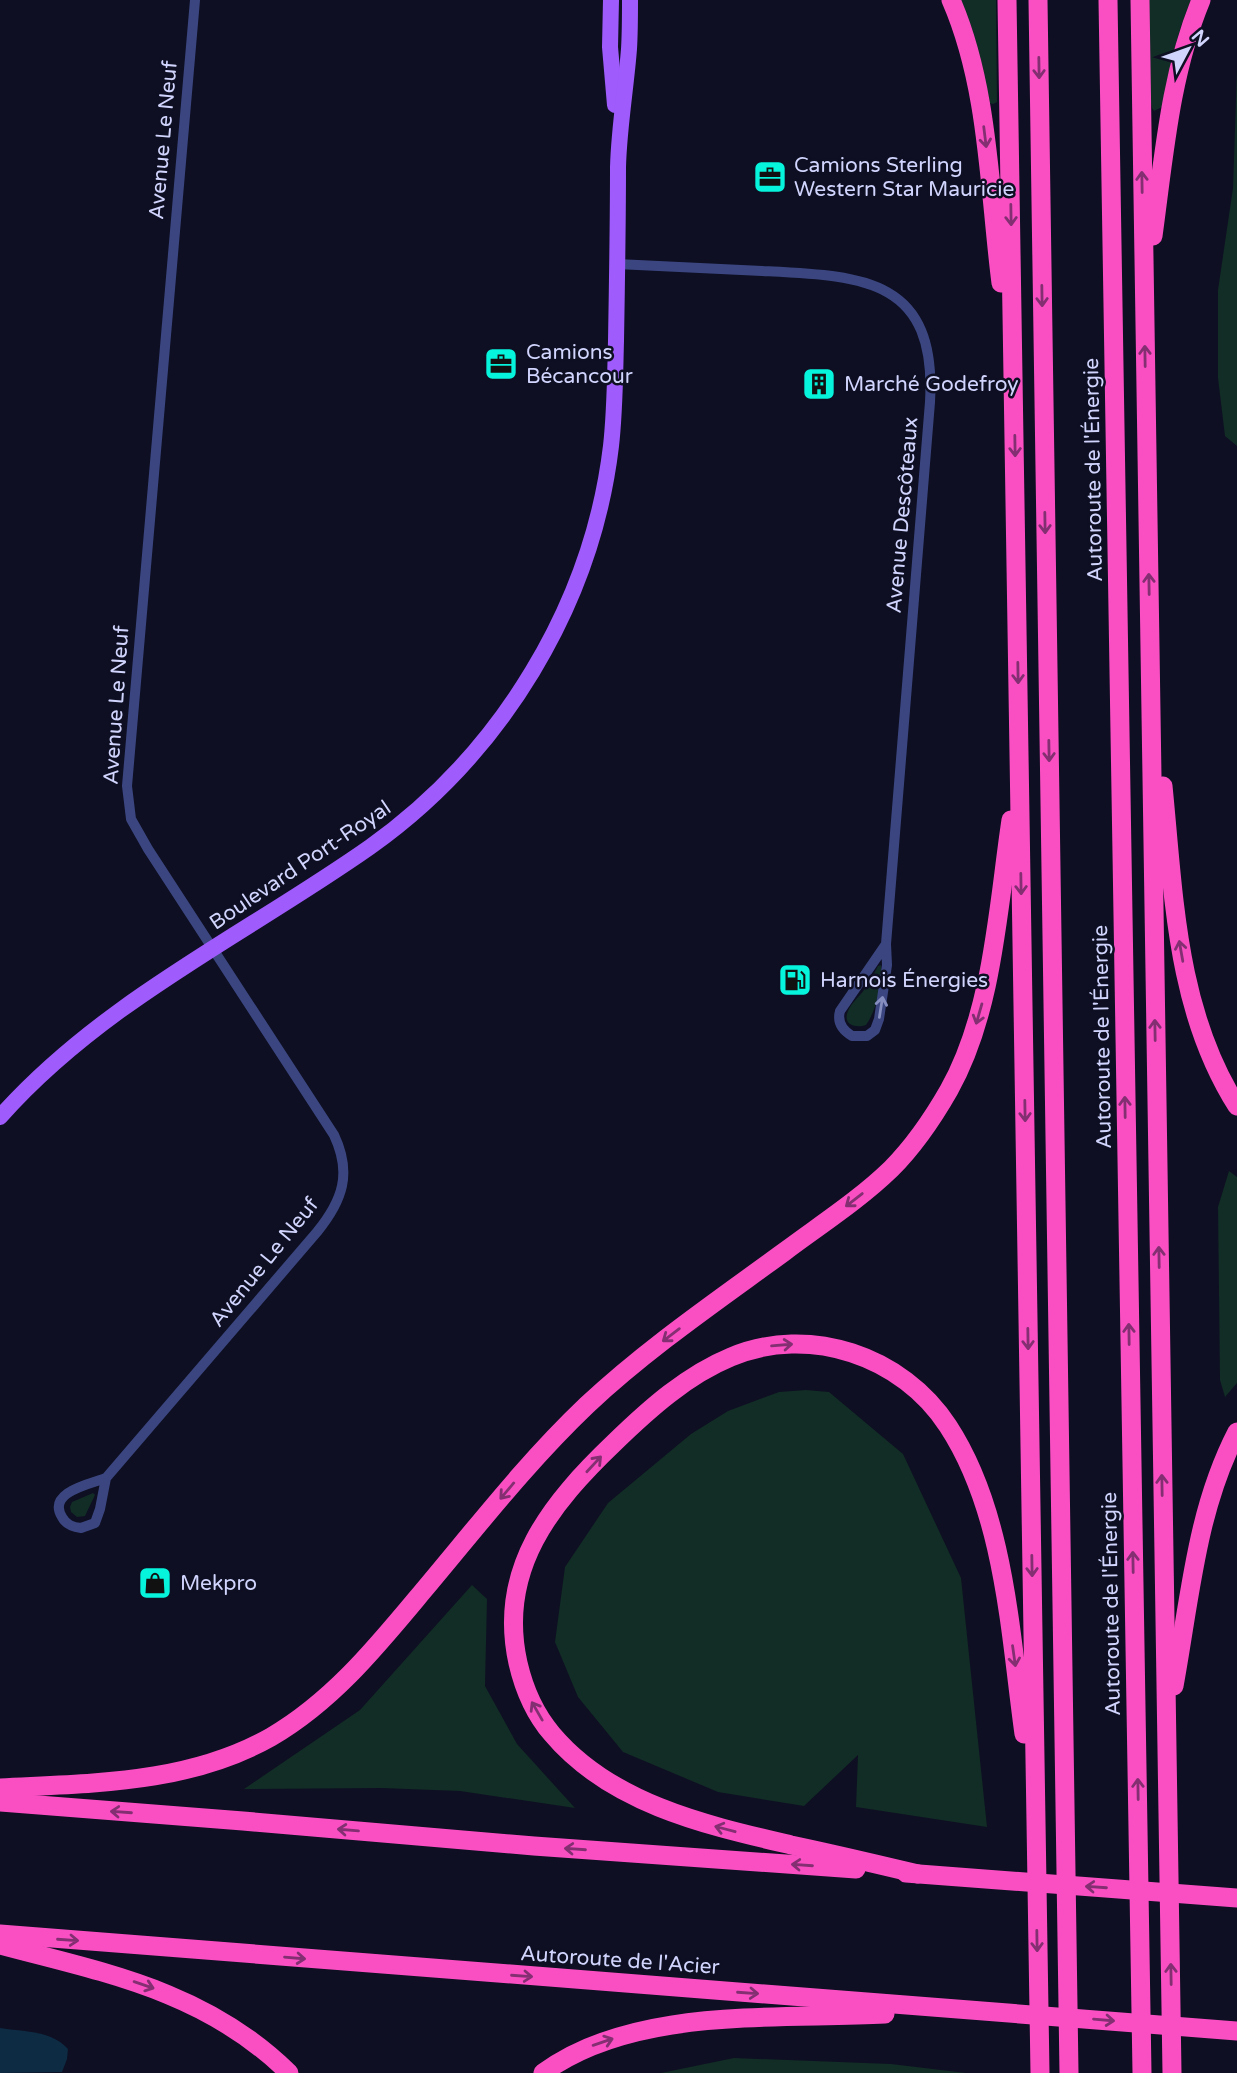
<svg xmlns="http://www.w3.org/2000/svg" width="1237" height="2073" font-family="'Varela Round',sans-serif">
  <rect width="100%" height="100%" fill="#0e0f22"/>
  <g fill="#122c26">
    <path d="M960 0H996L997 102 993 104 990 103 978 52Z"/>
    <path d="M1149 0H1191C1176 34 1169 71 1162 107L1154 111 1152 108 1150 97Z"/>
    <path d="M1237 69V446L1225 436 1218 378V290L1233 188Z"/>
    <path d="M881 965C882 983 877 1010 866 1025 857 1028 844 1026 847 1014 849 1005 859 997 864 990 869 982 874 974 878 966Z"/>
    <path d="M1229 1171 1237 1177V1383L1225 1397 1220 1380 1218 1207Z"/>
    <path d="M806 1390 829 1392 903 1454 961 1578 987 1827 856 1807 858 1755 804 1806 718 1792 623 1752 578 1697 555 1642 565 1567 608 1503 691 1434 728 1411 779 1392Z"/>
    <path d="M93 1493 95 1495 85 1516 77 1517 71 1512 70 1507 72 1502Z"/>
    <path d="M472 1585 487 1599 485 1686 517 1744 575 1808 460 1791 381 1788 244 1789 360 1710Z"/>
    <path d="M734 2058 891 2064 966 2073H661Z"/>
  </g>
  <path fill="#0d2b43" d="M0 2028C24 2032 51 2030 68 2049L67 2059 62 2072 0 2073Z"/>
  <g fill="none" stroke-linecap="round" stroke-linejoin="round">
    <g stroke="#3b4680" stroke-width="10">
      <path d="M617 264C665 266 714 269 762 271 862 276 937 277 930 402L886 944 887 965 879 1019 875 1030 867 1036H852C842 1030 837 1022 840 1011L886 944"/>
      <path d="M106 1478 100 1509 95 1523 81 1528C73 1527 66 1525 62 1517 47 1492 90 1484 106 1478L317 1232C343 1200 352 1173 334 1135L148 849 131 819 127 786 195 0"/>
    </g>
    <g stroke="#9f5bfb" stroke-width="16">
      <path d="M611 0 610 47 615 105"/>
      <path d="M0 1117C103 1001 245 935 370 847 501 754 592 605 611 446 615 411 615 376 616 341 617 283 618 225 618 167 619 127 626 88 629 49 630 33 630 16 630 0"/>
    </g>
    <g stroke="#fa4fc3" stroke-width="19">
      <path d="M951 0C989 87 989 189 1001 283"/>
      <path d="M1007 0 1040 2073"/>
      <path d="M1038 0 1069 2073"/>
      <path d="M1108 0 1142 2073"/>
      <path d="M1140 0 1172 2073"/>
      <path d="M1153 236C1164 156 1170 75 1201 0"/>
      <path d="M1163 786C1174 896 1176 1010 1237 1106"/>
      <path d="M1174 1686C1190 1599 1196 1511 1237 1432"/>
      <path d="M0 1788C93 1783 188 1784 271 1737 333 1701 378 1645 423 1591 476 1528 527 1462 587 1405 648 1348 717 1301 784 1252 820 1225 859 1200 891 1169 914 1146 933 1118 949 1090 993 1012 998 907 1011 820"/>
      <path d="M0 1802 243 1821 534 1846 856 1869"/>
      <path d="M906 1873 1237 1898"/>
      <path d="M918 1874C876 1864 834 1854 791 1845 706 1825 611 1804 552 1734 534 1713 524 1689 518 1663 497 1569 551 1503 615 1442 649 1409 687 1375 731 1357 809 1324 903 1356 948 1426 1005 1513 1010 1633 1024 1734"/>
      <path d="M0 1934 1237 2031"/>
      <path d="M0 1945C107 1973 207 1992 289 2073"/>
      <path d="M543 2073C634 2006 777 2020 885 2014"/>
    </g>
  </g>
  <defs><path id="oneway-shaft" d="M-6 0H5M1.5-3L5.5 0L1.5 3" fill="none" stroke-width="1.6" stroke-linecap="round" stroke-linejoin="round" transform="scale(1.75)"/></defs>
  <g stroke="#842f72">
    <use href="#oneway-shaft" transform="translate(1039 68) rotate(89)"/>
    <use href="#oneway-shaft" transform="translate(985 137) rotate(83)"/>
    <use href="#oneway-shaft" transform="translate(1142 182) rotate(-91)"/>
    <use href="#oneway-shaft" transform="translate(1011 215) rotate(89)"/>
    <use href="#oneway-shaft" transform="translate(1042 296) rotate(89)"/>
    <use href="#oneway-shaft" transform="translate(1145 356) rotate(-91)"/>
    <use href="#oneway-shaft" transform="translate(1015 446) rotate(89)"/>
    <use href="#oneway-shaft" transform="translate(1045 523) rotate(89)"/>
    <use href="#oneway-shaft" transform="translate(1149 584) rotate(-91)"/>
    <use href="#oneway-shaft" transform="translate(1018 673) rotate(89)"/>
    <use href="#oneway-shaft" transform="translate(1049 751) rotate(89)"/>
    <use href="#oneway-shaft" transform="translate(1021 884) rotate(89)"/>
    <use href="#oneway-shaft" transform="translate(1181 951) rotate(-100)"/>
    <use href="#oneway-shaft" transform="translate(979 1014) rotate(106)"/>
    <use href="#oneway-shaft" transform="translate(1155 1030) rotate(-91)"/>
    <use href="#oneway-shaft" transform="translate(1125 1107) rotate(-91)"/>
    <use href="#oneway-shaft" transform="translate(1025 1111) rotate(89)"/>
    <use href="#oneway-shaft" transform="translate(854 1200) rotate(142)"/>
    <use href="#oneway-shaft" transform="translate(1159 1257) rotate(-91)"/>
    <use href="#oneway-shaft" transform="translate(1129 1334) rotate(-91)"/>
    <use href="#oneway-shaft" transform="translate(671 1335) rotate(143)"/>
    <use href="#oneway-shaft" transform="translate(1028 1339) rotate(89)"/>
    <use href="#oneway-shaft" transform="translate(782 1345) rotate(-5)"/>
    <use href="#oneway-shaft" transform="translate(594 1464) rotate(-47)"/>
    <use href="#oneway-shaft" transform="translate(1162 1485) rotate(-91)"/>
    <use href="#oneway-shaft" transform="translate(507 1491) rotate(130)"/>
    <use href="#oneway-shaft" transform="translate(1133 1562) rotate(-91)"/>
    <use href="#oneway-shaft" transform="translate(1032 1566) rotate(89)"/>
    <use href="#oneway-shaft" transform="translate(1014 1656) rotate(82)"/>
    <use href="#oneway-shaft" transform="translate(537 1711) rotate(-120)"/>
    <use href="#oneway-shaft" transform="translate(1138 1789) rotate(-91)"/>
    <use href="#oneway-shaft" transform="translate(121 1812) rotate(-176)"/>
    <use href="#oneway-shaft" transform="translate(725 1829) rotate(-165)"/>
    <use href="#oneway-shaft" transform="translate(348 1830) rotate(-175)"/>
    <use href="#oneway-shaft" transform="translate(575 1849) rotate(-176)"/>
    <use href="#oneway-shaft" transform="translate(802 1865) rotate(-176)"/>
    <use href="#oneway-shaft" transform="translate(1096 1887) rotate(-176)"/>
    <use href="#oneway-shaft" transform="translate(68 1940) rotate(4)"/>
    <use href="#oneway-shaft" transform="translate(1037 1941) rotate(89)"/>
    <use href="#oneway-shaft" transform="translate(295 1958) rotate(5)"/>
    <use href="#oneway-shaft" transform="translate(1171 1974) rotate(-91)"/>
    <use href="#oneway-shaft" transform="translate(522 1976) rotate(4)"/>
    <use href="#oneway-shaft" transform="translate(144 1985) rotate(19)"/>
    <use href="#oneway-shaft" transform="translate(748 1993) rotate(4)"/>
    <use href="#oneway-shaft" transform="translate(1104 2020) rotate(5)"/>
    <use href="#oneway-shaft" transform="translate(603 2042) rotate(-19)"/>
  </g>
  <use stroke="#868ebf" href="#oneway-shaft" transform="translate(881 1007) rotate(-81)"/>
  <defs>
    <symbol id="office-square" viewBox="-11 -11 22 22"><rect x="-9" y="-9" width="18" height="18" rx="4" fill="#06f4dc" stroke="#0e0f22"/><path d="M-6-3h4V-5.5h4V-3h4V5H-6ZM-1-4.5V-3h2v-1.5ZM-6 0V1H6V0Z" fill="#111"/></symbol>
    <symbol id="building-square" viewBox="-11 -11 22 22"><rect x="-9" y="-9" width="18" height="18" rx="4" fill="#06f4dc" stroke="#0e0f22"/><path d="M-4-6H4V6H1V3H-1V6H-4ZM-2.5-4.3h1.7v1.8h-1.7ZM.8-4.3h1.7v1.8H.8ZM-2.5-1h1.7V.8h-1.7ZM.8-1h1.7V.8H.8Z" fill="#111"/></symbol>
    <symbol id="fuel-square" viewBox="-11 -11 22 22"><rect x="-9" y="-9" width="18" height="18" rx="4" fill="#06f4dc" stroke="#0e0f22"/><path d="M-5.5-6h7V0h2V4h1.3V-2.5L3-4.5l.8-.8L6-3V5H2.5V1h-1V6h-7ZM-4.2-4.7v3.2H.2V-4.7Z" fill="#111"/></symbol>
    <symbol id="shop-square" viewBox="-11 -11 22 22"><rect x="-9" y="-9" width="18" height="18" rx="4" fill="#06f4dc" stroke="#0e0f22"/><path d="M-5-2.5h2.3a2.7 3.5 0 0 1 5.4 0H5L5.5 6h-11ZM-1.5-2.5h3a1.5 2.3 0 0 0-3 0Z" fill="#111"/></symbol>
  </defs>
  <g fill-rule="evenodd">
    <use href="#office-square" x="751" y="158" width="38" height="38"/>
    <use href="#office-square" x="482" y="345" width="38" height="38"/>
    <use href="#building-square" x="800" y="365" width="38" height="38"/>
    <use href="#fuel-square" x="776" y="961" width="38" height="38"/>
    <use href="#shop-square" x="136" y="1564" width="38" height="38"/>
  </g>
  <g text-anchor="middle" stroke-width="5" stroke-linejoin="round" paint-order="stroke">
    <g font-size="21" fill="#d1d5fe" stroke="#0e0f22">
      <text transform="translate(163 140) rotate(-85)" y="7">Avenue Le Neuf</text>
      <text transform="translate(1093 470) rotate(-91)" y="7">Autoroute de l'Énergie</text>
      <text transform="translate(902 515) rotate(-85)" y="7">Avenue Descôteaux</text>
      <text transform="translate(116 705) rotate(-86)" y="7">Avenue Le Neuf</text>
      <text transform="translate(300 865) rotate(-34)" y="7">Boulevard Port-Royal</text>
      <text transform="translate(1102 1037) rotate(-91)" y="7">Autoroute de l'Énergie</text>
      <text transform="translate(264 1262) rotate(-51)" y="7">Avenue Le Neuf</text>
      <text transform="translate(1111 1604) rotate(-91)" y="7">Autoroute de l'Énergie</text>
      <text transform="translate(620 1960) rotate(4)" y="7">Autoroute de l'Acier</text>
    </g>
    <g font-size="21" fill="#d1d5fe" stroke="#0e0f22" text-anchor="start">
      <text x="794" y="172">Camions Sterling<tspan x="794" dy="24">Western Star Mauricie</tspan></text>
      <text x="526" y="359">Camions<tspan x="526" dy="24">Bécancour</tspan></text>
      <text x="844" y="391">Marché Godefroy</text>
      <text x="820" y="987">Harnois Énergies</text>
      <text x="180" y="1590">Mekpro</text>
    </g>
  </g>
  <g transform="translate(1188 49) rotate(49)" stroke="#0e0f22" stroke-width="5" paint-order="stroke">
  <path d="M0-5L12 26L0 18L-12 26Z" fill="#d1d5fe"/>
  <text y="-10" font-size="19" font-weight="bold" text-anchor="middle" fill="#d1d5fe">N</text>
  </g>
</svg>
